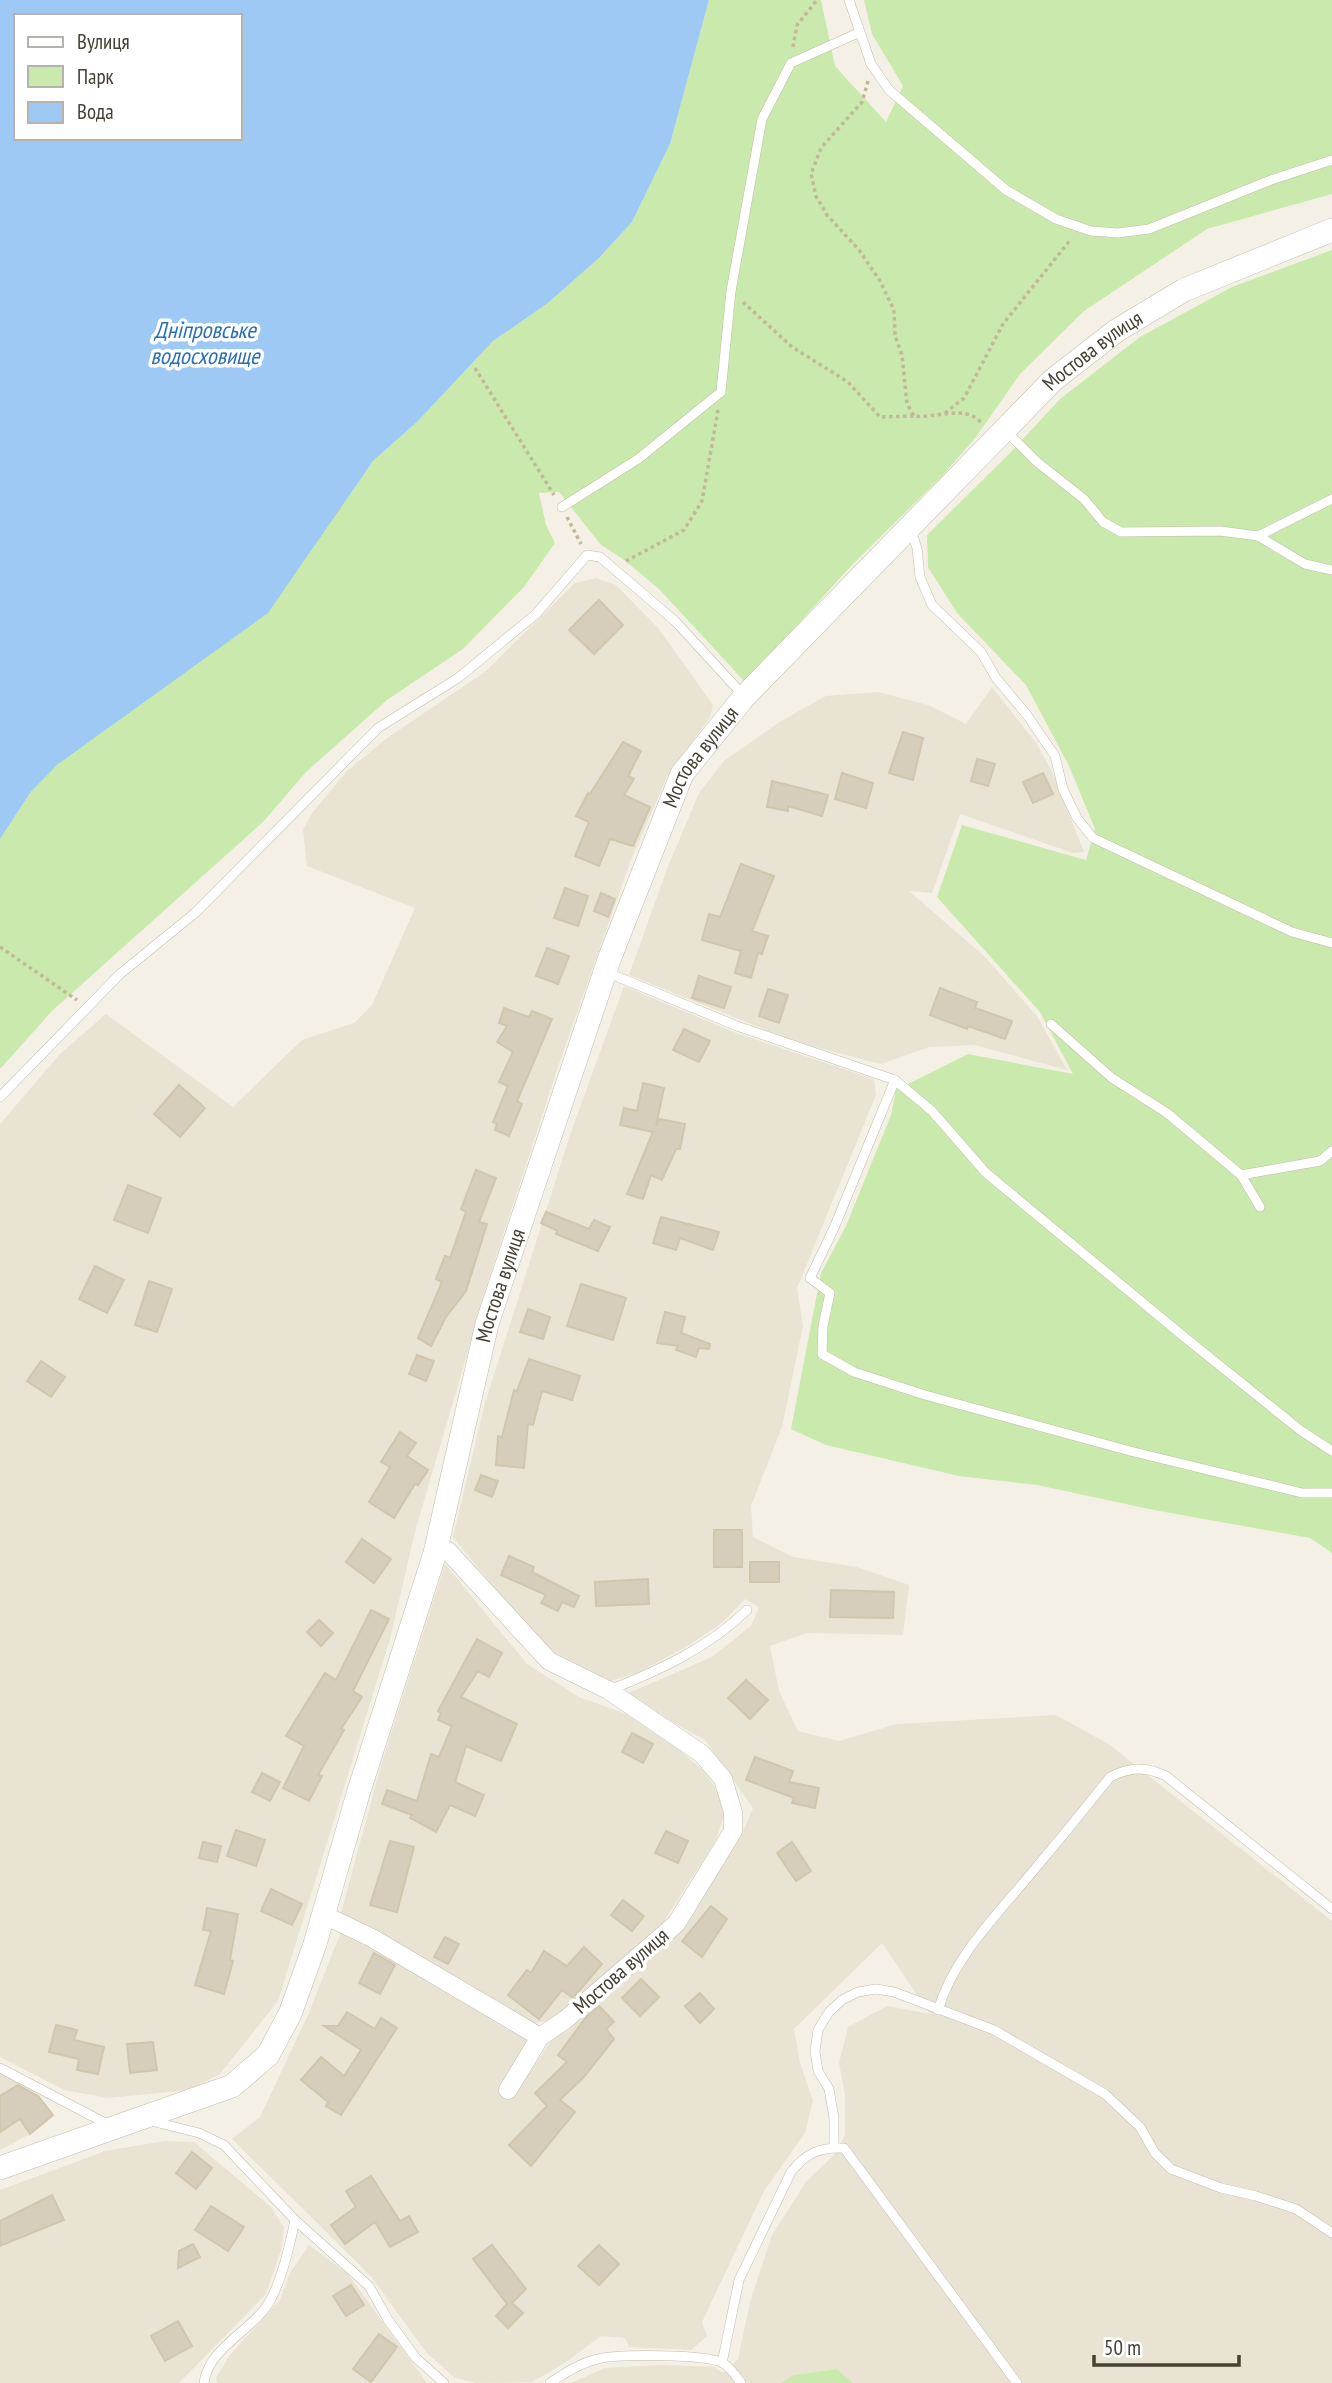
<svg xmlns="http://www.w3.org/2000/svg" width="1332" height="2383" font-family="'PT Sans Narrow',sans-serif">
  <rect width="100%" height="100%" fill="#f4f0e5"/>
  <g fill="#e8e3d3">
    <path d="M596 578 616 585 659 629 713 705 710 717 667 777 632 857 559 1064 493 1266 416 1528 390 1639 278 2001 220 2074 189 2090 108 2098 64 2090 0 2057V1124L60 1054 106 1014 233 1107 302 1040 354 1023 372 1005 415 908 307 866 303 830 312 813 347 771 387 738 485 672 575 583Z"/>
    <path d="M992 687 1037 744 1054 776 1084 852 1073 853 960 814 932 893 909 891 985 957 1037 1016 1067 1070 975 1045 929 1047 881 1064 793 1041 629 975 667 869 699 793 724 761 781 721 826 696 878 692 928 705 966 724Z"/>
    <path d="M624 986 736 1033 874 1079 876 1095 797 1288 803 1326 782 1427 751 1506 753 1537 793 1557 857 1567 909 1585 903 1635 807 1633 770 1646 779 1691 798 1731 839 1741 897 1724 1056 1715 1110 1745 1332 1921V2383H853L837 2369 795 2375 781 2383H571L605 2368 660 2365 714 2367 723 2373 738 2359 750 2302 772 2235 806 2182 835 2154 845 2135V2095L839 2063 848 2027 887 2006 930 2014 882 1943 794 2029 800 2063 813 2101 805 2133 764 2191 702 2322 707 2336 691 2350 629 2347 625 2338 601 2336 563 2364 532 2382 476 2383 455 2378 426 2352 370 2275 232 2139 260 2117 308 2015 341 1932 372 1944 527 2036 529 2045 501 2090 512 2099 552 2039 587 2015 664 1946 742 1834 753 1808 705 1740 624 1695 712 1657 751 1626 759 1607 745 1599 722 1623 689 1645 638 1673 611 1681 550 1650 517 1616 453 1537 485 1403 571 1132Z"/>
    <path d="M445 1564 527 1664 579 1697 626 1714 678 1749 705 1772 722 1799 725 1812 716 1840 663 1923 575 2003 547 2021 534 2023 341 1913 382 1762Z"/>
    <path d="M0 2073 21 2083 4 2094 30 2134 0 2150Z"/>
    <path d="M165 2141 194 2142 272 2208 284 2228 281 2250 266 2294 179 2383H0V2190L105 2151Z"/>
    <path d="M309 2245 347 2273 427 2383H217L216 2378 230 2355 280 2300 290 2273Z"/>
  </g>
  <g fill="#c9eaac">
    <path d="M709 0H821L835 66 886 122 903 86 872 34 864 0H1332V194L1207 229 1084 311 1020 374 976 437 943 475 851 566 745 682 659 589 623 559 601 545 559 492 539 493 546 525 555 543 524 587 463 649 387 700 306 772 264 821 52 1011 0 1069V839L30 793 58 764 340 508 373 461 418 421 493 341 548 303 599 258 632 222 670 144Z"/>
    <path d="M1332 250V1553L1310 1538 1154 1510 1037 1485 959 1476 826 1445 791 1429 821 1273 846 1226 891 1115 896 1090 968 1054 1073 1074 1040 1012 937 897 962 825 1086 860 1095 829 1069 766 1026 685 957 613 928 567 927 535 1010 453 1060 399 1140 337 1232 287Z"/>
    <path d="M837 2369 853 2383H781L794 2375Z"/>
  </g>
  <path fill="#9ec9f4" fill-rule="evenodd" d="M0 0H709L670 144 632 222 599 258 548 303 493 341 418 421 373 461 268 613 58 764 30 793 0 839ZM16 16H240V138H16Z"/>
  <g fill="#d6cdba" stroke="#d1c6ad" stroke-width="2">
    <path d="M599 600 623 625 594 654 569 630Z"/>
    <path d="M903 732 923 738 913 780 889 773Z"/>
    <path d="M623 742 641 751 628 776 634 779 624 795 650 807 633 846 610 839 599 866 575 856 589 822 576 816 588 793 590 794Z"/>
    <path d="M977 759 995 764 988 786 971 781Z"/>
    <path d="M842 773 873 783 866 808 835 799Z"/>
    <path d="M1043 773 1053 794 1033 803 1023 782Z"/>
    <path d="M772 781 828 795 822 816 788 806V811L767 807Z"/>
    <path d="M741 864 774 876 752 931 768 936 762 954 758 953 751 978 735 973 741 951 702 940 709 914 720 917Z"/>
    <path d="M565 888 588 896 578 926 554 918Z"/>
    <path d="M601 893 615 899 608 917 594 911Z"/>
    <path d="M547 948 569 956 558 984 536 976Z"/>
    <path d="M699 976 731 987 724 1008 692 998Z"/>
    <path d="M940 988 977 1002 975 1008 1012 1021 1005 1039 968 1026 967 1029 930 1015Z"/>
    <path d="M768 989 788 995 779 1023 759 1016Z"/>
    <path d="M504 1008 529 1017 532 1011 552 1019 517 1101 522 1104 509 1136 495 1130 497 1124 493 1122 508 1086 499 1082 513 1052 497 1042 507 1026 499 1023Z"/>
    <path d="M684 1029 710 1041 699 1062 673 1050Z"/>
    <path d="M643 1083 664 1088 656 1126 659 1119 685 1124 680 1149H676L662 1180 651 1175 643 1199 627 1194 653 1132 620 1125 624 1108 637 1111Z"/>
    <path d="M179 1085 205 1108 180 1137 154 1114Z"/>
    <path d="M476 1170 496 1178 479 1222 487 1224 466 1291 446 1317 431 1346 418 1338 442 1282 436 1279 445 1256 450 1258 466 1212 461 1209Z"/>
    <path d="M128 1185 161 1198 148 1233 114 1220Z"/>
    <path d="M546 1212 589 1229 594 1220 610 1227 598 1251 556 1234 558 1231 541 1223Z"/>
    <path d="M661 1217 719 1232 713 1250 680 1238 676 1250 653 1243Z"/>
    <path d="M95 1266 124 1280 107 1313 79 1299Z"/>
    <path d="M149 1281 172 1289 157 1332 135 1325Z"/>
    <path d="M581 1284 626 1298 613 1340 567 1326Z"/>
    <path d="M528 1309 550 1317 543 1339 520 1332Z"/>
    <path d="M665 1312 685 1317 681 1333 710 1344 709 1349 699 1348 696 1357 676 1350 678 1346 657 1343Z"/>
    <path d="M417 1355 434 1361 426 1381 409 1374Z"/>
    <path d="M529 1359 580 1376 572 1400 542 1391 533 1425 528 1424 524 1468 496 1465 498 1436 502 1437 514 1390 517 1391Z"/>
    <path d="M41 1361 65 1377 51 1397 27 1381Z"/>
    <path d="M400 1432 416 1443 407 1456 428 1470 418 1485 415 1484 394 1518 369 1502 390 1467 381 1462Z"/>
    <path d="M481 1475 498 1481 492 1497 475 1490Z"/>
    <rect x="714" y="1530" width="28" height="37"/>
    <path d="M362 1539 391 1559 374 1583 346 1562Z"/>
    <path d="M509 1556 534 1567 532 1572 579 1596 574 1607 562 1602 558 1611 541 1603 546 1595 501 1575Z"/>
    <rect x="750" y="1562" width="29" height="20"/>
    <path d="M648 1579 649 1604 596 1606 595 1582Z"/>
    <path d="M831 1590 894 1592 893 1618 830 1617Z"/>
    <path d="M371 1610 389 1619 353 1691 362 1697 341 1729 344 1730 318 1775 322 1776 309 1801 283 1788 304 1746 286 1736 325 1673 336 1680Z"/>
    <path d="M319 1620 333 1633 321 1646 307 1632Z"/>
    <path d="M477 1639 502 1653 489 1677 478 1671 461 1697 517 1724 501 1761 466 1746 455 1782 484 1795 475 1816 450 1805 436 1832 410 1818 412 1815 382 1804 387 1790 417 1801 431 1754 439 1757 452 1726 438 1720 441 1713 438 1711Z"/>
    <path d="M746 1680 768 1700 750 1719 728 1698Z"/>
    <path d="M632 1733 653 1744 643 1763 622 1752Z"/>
    <path d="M755 1757 793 1771 789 1782 819 1788 815 1808 792 1803 794 1798 746 1780Z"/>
    <path d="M262 1773 280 1782 270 1801 252 1792Z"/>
    <path d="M236 1830 265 1840 256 1866 227 1856Z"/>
    <path d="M666 1831 688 1841 678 1863 655 1853Z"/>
    <path d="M390 1841 414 1847 397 1912 370 1905Z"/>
    <path d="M203 1842 221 1846 217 1862 199 1858Z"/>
    <path d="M792 1842 811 1871 796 1881 777 1853Z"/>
    <path d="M271 1889 302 1904 292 1925 261 1911Z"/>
    <path d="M623 1900 644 1916 632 1931 611 1915Z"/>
    <path d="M711 1906 727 1919 702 1957 682 1941Z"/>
    <path d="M207 1908 238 1914 230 1960 233 1961 224 1994 195 1985 211 1931 203 1930Z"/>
    <path d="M445 1937 459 1944 448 1964 434 1957Z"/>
    <path d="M584 1947 602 1964 573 1998 562 1990 539 2019 508 1995 527 1970 531 1973 544 1951 567 1966Z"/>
    <path d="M374 1953 395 1965 380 1994 359 1983Z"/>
    <path d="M641 1979 659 1997 640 2016 622 1998Z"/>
    <path d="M700 1993 714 2009 700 2023 685 2006Z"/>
    <path d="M599 2006 614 2022 606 2029 614 2039 583 2078 560 2100 575 2112 531 2166 509 2145 547 2106 535 2093 567 2062 558 2055 587 2016Z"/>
    <path d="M347 2012 375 2029 381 2018 397 2028 341 2115 326 2106 328 2102 301 2080 321 2057 344 2076 361 2050 324 2026H338Z"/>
    <path d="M56 2025 77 2030 74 2040 104 2047 98 2074 77 2070 79 2059 49 2052Z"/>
    <path d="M153 2042 157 2070 130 2073 127 2044Z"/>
    <path d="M18 2085 38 2096 53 2115 30 2134 20 2119 0 2132V2096Z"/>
    <path d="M192 2152 212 2168 196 2189 176 2173Z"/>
    <path d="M371 2176 400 2221 409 2216 418 2232 390 2247 375 2222 345 2244 331 2225 356 2207 346 2191Z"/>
    <path d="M52 2195 64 2220 0 2246V2221Z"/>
    <path d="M211 2206 244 2227 228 2251 195 2230Z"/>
    <path d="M193 2244 200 2257 178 2268 179 2251Z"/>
    <path d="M492 2245 526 2289 512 2303 523 2313 508 2328 496 2316 507 2304 473 2259Z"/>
    <path d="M599 2245 619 2264 599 2285 578 2266Z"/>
    <path d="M351 2285 364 2305 346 2316 333 2296Z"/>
    <path d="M178 2321 192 2346 165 2361 151 2336Z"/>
    <path d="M379 2334 397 2347 371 2382 353 2369Z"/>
  </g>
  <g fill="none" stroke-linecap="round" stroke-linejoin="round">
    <defs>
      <g id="service">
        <path d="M849 0 871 64 889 90 1006 190 1056 219 1091 231 1118 233 1149 229 1271 180 1332 160"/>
        <path d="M1006 431 1037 462 1084 499 1103 522 1121 532 1220 531 1258 536 1305 564 1332 570"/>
        <path d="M562 507 638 459 721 392 731 291 762 119 791 63 858 33"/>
        <path d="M910 528 917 548 920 577 932 605 981 652 996 678 1027 715 1055 756 1063 789 1077 818 1093 838 1292 932 1332 943"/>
        <path d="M1258 536 1332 499"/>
        <path d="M606 972 737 1026 895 1080 932 1111 986 1173 1188 1340 1300 1430 1332 1451"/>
        <path d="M1051 1024 1112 1078 1167 1113 1241 1175 1260 1207"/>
        <path d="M895 1080 834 1228 810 1278 830 1293 823 1326 822 1354 854 1372 925 1395 1130 1451 1302 1493H1332"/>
        <path d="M0 1097 120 974 195 913 378 728 458 678 536 614 587 555 600 557 675 621 743 695"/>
        <path d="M1241 1175 1320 1161 1332 1151"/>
        <path d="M609 1690C659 1671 709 1647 747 1610"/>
        <path d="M938 2010C953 1959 994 1918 1028 1877 1056 1844 1083 1811 1110 1777 1130 1767 1145 1766 1166 1776L1332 1909"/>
        <path d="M0 2068 109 2125"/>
        <path d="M151 2121 199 2133 224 2145 295 2220 369 2286 388 2320 416 2358 444 2383"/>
        <path d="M834 2147V2118L829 2089 818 2071 815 2051 818 2030 829 2012 842 2000 858 1992 876 1989 894 1992 994 2030 1105 2094 1140 2127 1155 2153 1171 2169 1221 2188 1256 2196 1296 2209 1332 2233"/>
        <path d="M722 2363 739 2280 791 2172C806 2153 820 2147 844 2148L1017 2383"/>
        <path d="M204 2383C208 2347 256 2329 271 2299 283 2276 290 2245 295 2220"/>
        <path d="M550 2383C565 2373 580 2363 598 2359 618 2354 706 2354 723 2363 731 2368 736 2376 741 2383"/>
      </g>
      <g id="minor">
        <path d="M437 1547 448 1551 549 1661 608 1690 702 1754 723 1779 733 1812V1831L676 1924 565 2020 540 2037 508 2090"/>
        <path d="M324 1915 372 1938 540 2037"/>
      </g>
      <g id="tertiary">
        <path id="s1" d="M0 2168 232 2086 268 2055 290 2014 315 1944 358 1794 435 1553 487 1324 610 957 682 774 744 697 1053 380 1116 331 1184 290 1332 230"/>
      </g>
    </defs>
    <use href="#service" stroke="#c2bcaa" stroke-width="10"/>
    <use href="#minor" stroke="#c2bcaa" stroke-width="19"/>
    <use href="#tertiary" stroke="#c2bcaa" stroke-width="24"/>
    <g stroke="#c2b798" stroke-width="3.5" stroke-dasharray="3.5 3.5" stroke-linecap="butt">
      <path d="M793 47 797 25 817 0"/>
      <path d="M868 81 862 102 821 148 811 174 816 196 827 215 859 250 880 281 894 310 895 336 902 355 907 404 914 416C935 419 967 403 982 424"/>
      <path d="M743 302 792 347 848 382 880 417 914 416"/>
      <path d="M475 368 554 495"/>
      <path d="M945 413 964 398 1003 324 1071 239"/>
      <path d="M567 517 581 544"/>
      <path d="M626 561 684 530 702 501 718 410"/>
      <path d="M0 947 77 1000"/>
    </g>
    <use href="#service" stroke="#fff" stroke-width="9"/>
    <use href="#minor" stroke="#fff" stroke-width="18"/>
    <use href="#tertiary" stroke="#fff" stroke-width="23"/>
  </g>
  <g text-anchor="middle" stroke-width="7" stroke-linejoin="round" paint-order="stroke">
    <g font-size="21" fill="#464134" stroke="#fff">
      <text dy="7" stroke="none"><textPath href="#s1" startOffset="2233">Мостова вулиця</textPath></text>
      <text dy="7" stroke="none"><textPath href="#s1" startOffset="1666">Мостова вулиця</textPath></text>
      <text dy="7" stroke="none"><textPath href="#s1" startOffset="1099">Мостова вулиця</textPath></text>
      <text transform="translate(621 1971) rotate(-41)" y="7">Мостова вулиця</text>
    </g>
    <g font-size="23" font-style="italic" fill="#286fb8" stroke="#fff">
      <text x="205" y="338">Дніпровське<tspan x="205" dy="26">водосховище</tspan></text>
    </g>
  </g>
  <rect x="14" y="14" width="228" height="126" fill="#ffffff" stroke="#b5b3ae" stroke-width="2"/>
  <rect x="28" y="37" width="35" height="10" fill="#ffffff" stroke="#b5b3ae" stroke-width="2"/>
  <text x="77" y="49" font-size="21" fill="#464134">Вулиця</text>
  <rect x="28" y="66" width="35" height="21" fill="#c9eaac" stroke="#b5b3ae" stroke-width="2"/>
  <text x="77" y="84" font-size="21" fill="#464134">Парк</text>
  <rect x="28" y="102" width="35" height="21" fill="#9ec9f4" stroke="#b5b3ae" stroke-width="2"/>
  <text x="77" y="119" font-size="21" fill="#464134">Вода</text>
  <path d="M1094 2355v10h145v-10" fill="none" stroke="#464134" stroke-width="3.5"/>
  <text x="1104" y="2355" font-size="21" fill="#464134" stroke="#ffffff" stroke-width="5" paint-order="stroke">50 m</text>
</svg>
